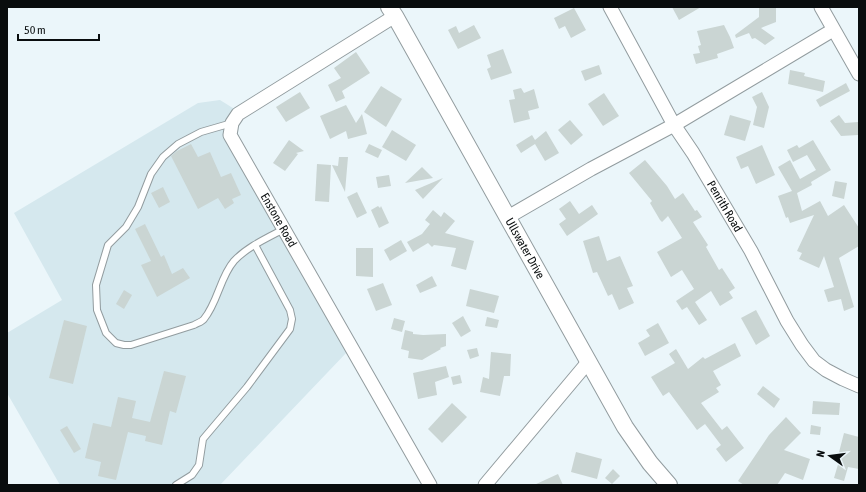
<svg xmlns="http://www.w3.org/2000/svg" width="866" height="492" font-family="'Asap Condensed',sans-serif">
  <rect width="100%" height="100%" fill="#ebf6fa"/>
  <path fill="#d5e8ee" d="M220 100 236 110 228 122 348 351 220 485H60L7 393V333L62 300 14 213 198 103Z"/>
  <g fill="#cad5d3">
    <path d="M672 7H701L679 20Z"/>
    <path d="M759 7H776V22L761 28 775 38 765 45 755 38 752 39 749 33 736 38 735 35 759 17Z"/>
    <path d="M574 8 586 30 571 38 565 26 559 29 554 18Z"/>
    <path d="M474 25 481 38 458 49 448 30 456 26 459 33Z"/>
    <path d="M724 25 730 37 734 48 717 54 718 58 696 64 693 54 700 53 698 46 701 45 697 31Z"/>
    <path d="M503 49 512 73 491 80 487 69 491 67 487 55Z"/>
    <path d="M356 52 370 73 342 91 345 98 336 102 328 85 341 78 334 68Z"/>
    <path d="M599 65 602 74 585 81 581 71Z"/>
    <path d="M790 70 805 73 804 76 825 81 823 92 788 84Z"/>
    <path d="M846 83 850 91 820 107 816 100Z"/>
    <path d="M381 86 402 99 386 127 364 112Z"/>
    <path d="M521 88 524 93 534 89 539 108 528 111 530 119 514 123 509 100 515 99 513 90Z"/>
    <path d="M300 92 310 108 286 122 276 107Z"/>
    <path d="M762 92 769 107 764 128 753 125 757 107 752 97Z"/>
    <path d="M604 93 619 116 603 126 588 104Z"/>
    <path d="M346 105 356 123 362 114 367 134 348 139 346 131 330 139 320 116Z"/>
    <path d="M730 115 751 121 745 141 724 135Z"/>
    <path d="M839 115 845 123 858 122V135L841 136 830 121Z"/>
    <path d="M570 120 583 135 571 145 558 130Z"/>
    <path d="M392 130 416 145 406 161 382 147Z"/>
    <path d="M546 131 559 153 545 161 535 144 521 153 516 145 532 135 535 140Z"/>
    <path d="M289 140 304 151 296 153 298 154 285 171 273 163Z"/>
    <path d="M813 140 831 170 811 182 812 185 797 193 802 211 820 201 828 216 844 205 859 228V246L839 258 854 307 844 311 841 299 828 302 824 290 834 287 824 256 819 268 799 259 802 253 797 251 814 215 790 223 788 217 786 218 778 196 792 191 778 167 790 160 800 179 816 170 807 155 793 162 787 150 797 145 799 148Z"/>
    <path d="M191 144 198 157 210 152 221 177 231 173 241 195 232 199 234 203 225 209 218 198 198 209 171 156 177 151Z"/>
    <path d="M369 144 382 150 378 158 365 152Z"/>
    <path d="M762 145 775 175 756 184 748 166 741 169 736 157Z"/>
    <path d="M339 157H348L345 192 332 165 338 166Z"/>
    <path d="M645 160 667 186 675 199 683 193 695 211 697 210 702 217 693 222 708 245 706 247 719 270 722 268 735 288 729 292 733 298 720 306 711 291 695 302 707 320 699 325 687 307 682 310 676 301 694 289 682 270 671 277 657 252 682 238 668 216 662 222 660 220 650 203 652 201 629 173Z"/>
    <path d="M317 164 331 165 329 202 315 201Z"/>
    <path d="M422 167 433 178 405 183Z"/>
    <path d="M389 175 391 186 378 188 376 177Z"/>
    <path d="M443 178 423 199 415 190Z"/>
    <path d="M835 181 847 183 844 199 832 196Z"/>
    <path d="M163 187 170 202 159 208 151 193Z"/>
    <path d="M357 192 367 213 357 218 347 197Z"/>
    <path d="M570 201 579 214 592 205 598 214 567 236 559 224 566 219 559 209Z"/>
    <path d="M378 206 380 208 381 206 389 223 379 228 371 210Z"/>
    <path d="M433 210 441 217 444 212 455 221 445 233 474 241 466 270 451 266 456 248 434 245 432 247 428 243 413 252 407 242 422 234 430 224 425 220Z"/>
    <path d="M145 224 161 257 164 255 172 274 183 268 190 278 157 297 141 265 151 261 135 229Z"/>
    <path d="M599 236 607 261 620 256 633 286 627 288 634 303 619 310 612 294 608 296 597 272 593 273 583 241Z"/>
    <path d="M401 240 407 251 390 261 384 250Z"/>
    <path d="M356 248H373V277L356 276Z"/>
    <path d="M432 276 437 286 420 293 416 285Z"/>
    <path d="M383 283 392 305 376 311 367 289Z"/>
    <path d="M470 289 499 296 494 313 466 306Z"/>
    <path d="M124 290 132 295 124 309 116 304Z"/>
    <path d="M756 310 770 336 756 345 741 318Z"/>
    <path d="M463 316 471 331 461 337 452 323Z"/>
    <path d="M487 317 499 320 497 328 485 326Z"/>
    <path d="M394 318 405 321 402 332 391 329Z"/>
    <path d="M64 320 87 326 73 384 49 378Z"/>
    <path d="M658 323 669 343 645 356 638 343 650 336 646 330Z"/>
    <path d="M405 330 413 332V334L423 335 446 334V346L440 348 441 349 422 360 408 358 409 351 401 349Z"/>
    <path d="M735 343 741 356 713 371 721 385 716 388 719 392 701 403 722 430 727 426 744 448 726 462 716 449 721 445 705 424 697 430 669 392 663 396 651 377 675 363 669 354 676 349 688 369 703 357 705 359Z"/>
    <path d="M477 348 479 356 470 359 467 350Z"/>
    <path d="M491 352 511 354 510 376H504L500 396 480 392 483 377 489 379Z"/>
    <path d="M446 366 449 377 435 382 437 395 418 399 413 373Z"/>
    <path d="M164 371 186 376 176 413 170 411 162 445 145 441 146 436 128 432 116 480 98 476 101 462 85 458 93 423 111 427 118 397 136 401 132 418 150 422Z"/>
    <path d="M460 375 462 383 453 385 451 377Z"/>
    <path d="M763 386 780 399 774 408 757 394Z"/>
    <path d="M813 401 840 403 839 415 812 414Z"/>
    <path d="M452 403 467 417 442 443 428 429Z"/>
    <path d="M786 417 801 433 784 450 810 459 803 480 785 473 777 485H744L738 481 769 435Z"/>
    <path d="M811 425 821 427 820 435 810 434Z"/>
    <path d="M67 426 81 449 74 453 60 430Z"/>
    <path d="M844 433 859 437V469L848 467 844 481 834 478 839 461 837 460Z"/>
    <path d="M576 452 602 459 597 479 571 472Z"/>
    <path d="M613 469 620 476 612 484 605 478Z"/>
    <path d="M558 474 563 485H534Z"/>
  </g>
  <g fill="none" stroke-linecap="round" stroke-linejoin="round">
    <defs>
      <g id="service">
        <path d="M232 123 201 132 178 144 163 157 151 174 138 207 126 227 108 245 96 285 97 310 106 333 116 343 124 345H131L194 325C197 323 202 322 204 319 218 302 220 277 234 261 247 247 267 238 284 229"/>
        <path d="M176 485 192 475 199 465 203 439 247 387 290 329 292 319 290 310 255 245"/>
      </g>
      <g id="minor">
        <path id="s1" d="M610 7 674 125 693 153 751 251 787 321 802 345 814 361 826 370 843 379 859 386"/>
        <path d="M821 7 859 74"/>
        <path id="s2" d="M395 16 238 114 232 123 230 135 430 485"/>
        <path d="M508 217 591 169 674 125 833 30"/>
        <path d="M485 485 589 361"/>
      </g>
      <g id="tertiary">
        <path id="s3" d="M389 7 395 16 625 427 650 463 669 485"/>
      </g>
    </defs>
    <use href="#service" stroke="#929c9f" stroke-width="8"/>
    <use href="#minor" stroke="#929c9f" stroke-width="15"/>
    <use href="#tertiary" stroke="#929c9f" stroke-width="18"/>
    <use href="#service" stroke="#fff" stroke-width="6"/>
    <use href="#minor" stroke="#fff" stroke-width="13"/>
    <use href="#tertiary" stroke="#fff" stroke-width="16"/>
  </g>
  <g text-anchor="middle" stroke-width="3.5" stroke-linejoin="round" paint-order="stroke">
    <g font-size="12" fill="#090d0e" stroke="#ebf6fa">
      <text dy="4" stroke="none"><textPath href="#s1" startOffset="230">Penrith Road</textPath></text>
      <text dy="4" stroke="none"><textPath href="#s2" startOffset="306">Enstone Road</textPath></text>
      <text dy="4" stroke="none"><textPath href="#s3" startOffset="277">Ullswater Drive</textPath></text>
    </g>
  </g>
  <rect width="866" height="492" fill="none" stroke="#090d0e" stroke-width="16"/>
  <g transform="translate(830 456) rotate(284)" stroke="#ebf6fa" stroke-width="3" paint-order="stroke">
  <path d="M0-3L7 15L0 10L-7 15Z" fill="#090d0e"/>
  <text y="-6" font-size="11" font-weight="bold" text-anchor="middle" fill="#090d0e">N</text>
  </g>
  <path d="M18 34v6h81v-6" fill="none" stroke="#090d0e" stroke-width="2"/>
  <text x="24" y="34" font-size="12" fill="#090d0e" stroke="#ebf6fa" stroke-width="3" paint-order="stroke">50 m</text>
</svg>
